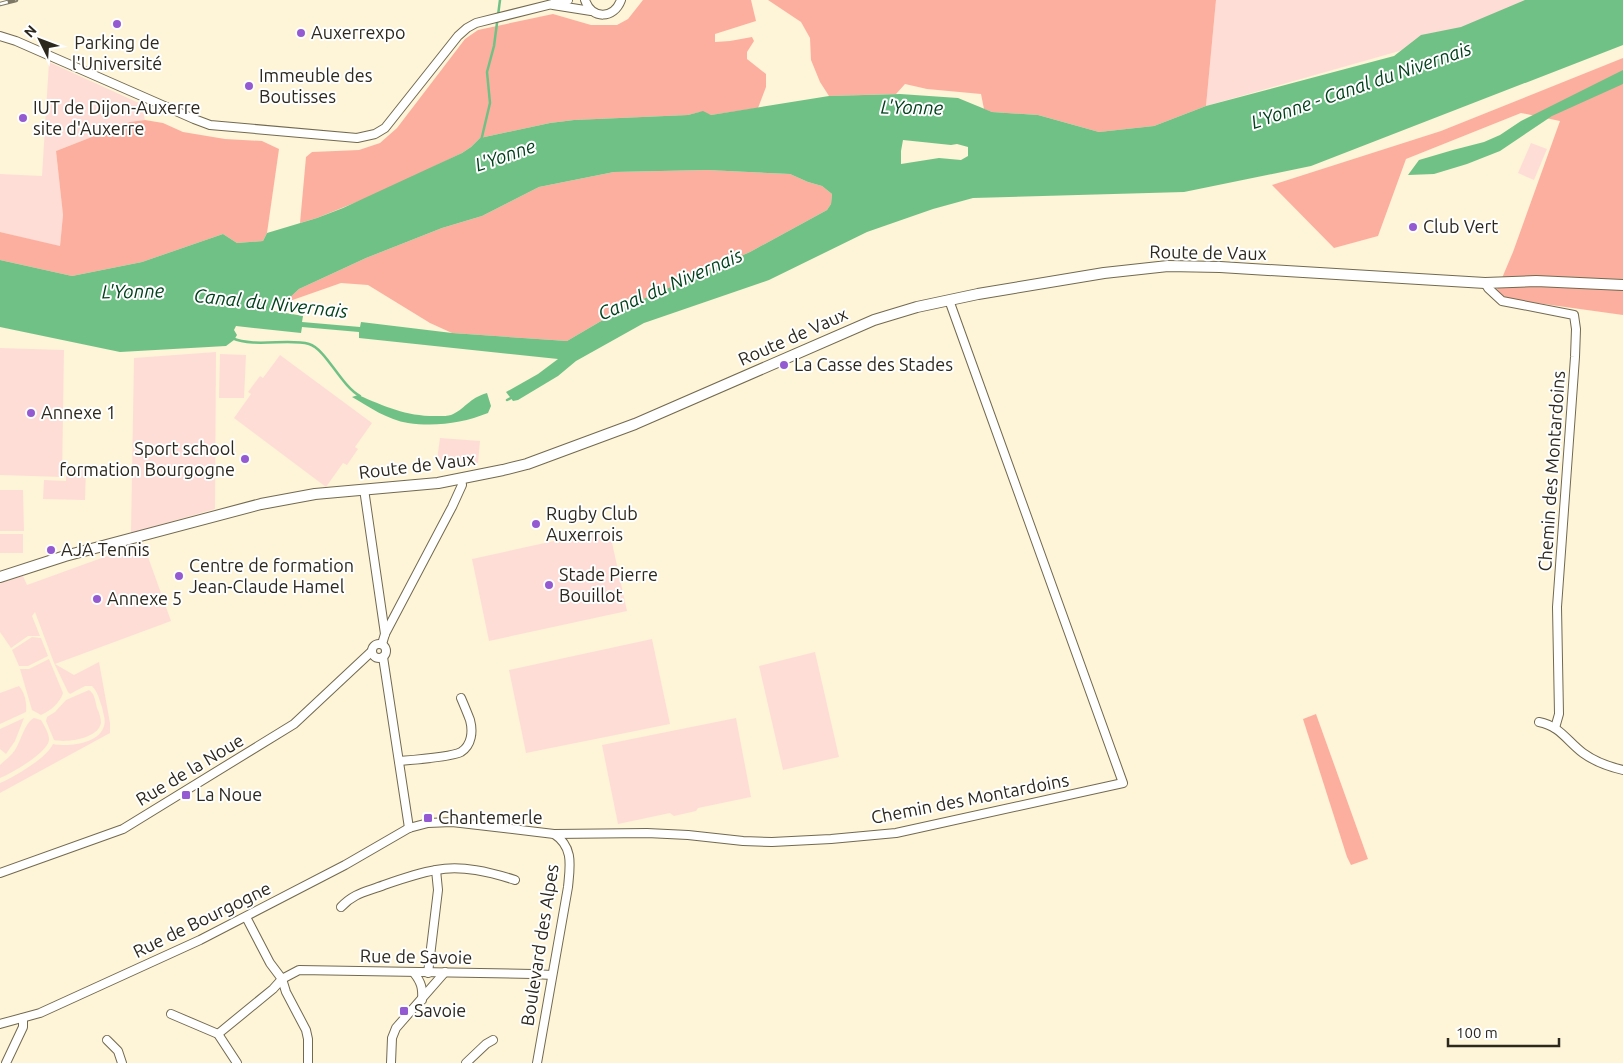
<svg xmlns="http://www.w3.org/2000/svg" width="1623" height="1063" font-family="Ubuntu,sans-serif">
  <rect width="100%" height="100%" fill="#fef4d7"/>
  <g fill="#feddd6">
    <path d="M1216 0H1579L1206 106Z"/>
    <path d="M49 62 141 104 145 120 130 122 56 151 63 215 60 247 0 232V174L42 176Z"/>
    <path d="M1531 143 1547 149 1534 180 1518 173Z"/>
    <path d="M0 348 64 350 62 477 0 475Z"/>
    <path d="M216 352 215 509 131 533 134 358Z"/>
    <path d="M220 354 246 355 244 398H219Z"/>
    <path d="M280 355 372 423 355 447 358 449 347 465 343 463 326 487 234 418 251 394 248 392 260 376 263 378Z"/>
    <path d="M440 438 480 441 478 463 437 460Z"/>
    <path d="M66 468H86L85 500 43 499 44 480 66 481Z"/>
    <path d="M0 490H23L24 531H0Z"/>
    <path d="M609 529 627 611 489 641 472 559Z"/>
    <rect x="0" y="534" width="23" height="19"/>
    <path d="M143 543 171 621 55 664 74 675 99 662 110 723V733L0 793V783C14 777 47 758 53 744 68 747 99 744 104 726 106 720 103 713 102 707 99 699 98 692 92 686H85L70 694 68 692 54 663 35 612 32 616 40 636H28L11 648 0 632V583L23 576 27 585Z"/>
    <path d="M32 637 41 638 48 656 28 666H19L12 650Z"/>
    <path d="M652 639 670 724 526 753 509 670Z"/>
    <path d="M815 652 839 757 783 770 759 666Z"/>
    <path d="M49 659 63 693C60 703 50 711 41 715L32 710 20 669H29Z"/>
    <path d="M19 686C25 693 27 703 26 712L0 724V693Z"/>
    <path d="M89 690C95 694 95 701 97 708 99 712 101 718 101 723 98 739 66 743 54 740L46 721 47 717 55 712 66 700Z"/>
    <path d="M24 718 15 741 6 754 0 749V729Z"/>
    <path d="M34 718 41 720C44 725 49 733 49 739 50 751 11 774 0 778V765C5 760 11 756 15 750 21 741 25 722 34 718Z"/>
    <path d="M736 718 751 797 698 808 696 811 674 816 670 813 618 824 602 745Z"/>
  </g>
  <g fill="#fdaf9f">
    <path d="M643 0H751L756 21 715 34V42L730 41 752 37 754 41 747 52V59L766 74V87L758 108 711 115 700 112 688 115 574 120 550 123 480 138 471 147 462 153 379 193 317 218 300 223 306 157 312 152 359 150 380 143 397 128 465 39 478 30 553 14 591 25H617L628 19Z"/>
    <path d="M768 0H1216L1206 106 1154 126 1099 132 1038 115 992 112 984 109 981 94 927 89 905 84 896 94 829 96 820 82 811 60 810 38 801 22Z"/>
    <path d="M1623 58V315L1494 297 1513 252 1560 121 1521 113 1406 159 1378 236 1334 248 1272 185 1441 131Z"/>
    <path d="M145 120 163 123 183 132 225 139 262 141 279 149 267 233 263 241 237 243 223 234 142 262 72 276 0 260V232L60 246 63 215 56 151 130 122Z"/>
    <path d="M707 170 790 174 808 182 822 186 832 194 831 204 827 210 750 252 625 307 567 341 452 333 430 323 368 285 341 283 284 303 299 289 366 258 442 228 482 216 539 187 614 172Z"/>
    <path d="M1316 714 1368 859 1351 865 1347 857 1303 719Z"/>
  </g>
  <g fill="#70c185" fill-rule="evenodd">
    <path d="M1525 0H1623V45L1311 166 1184 192 973 198 933 209 867 232 769 280 644 323 576 361 558 376 518 400 513 401 506 392 538 374 558 359 359 338V332L302 327 301 333 236 326 234 330 237 335 234 340 226 346 120 352 0 327V260L72 276 142 262 223 234 237 243 263 241 267 233 317 218 343 208 462 153 471 147 480 138 550 123 574 120 688 115 703 111 711 115 829 96 900 94 958 98 992 112 1038 115 1099 132 1154 126 1206 106 1394 56 1421 35 1461 27ZM903 140 951 145 957 144 968 147V156L961 160 939 158 901 164V151ZM707 170 790 174 808 182 822 186 832 194 831 204 827 210 750 252 625 307 567 341 452 333 361 322 360 327 302 322 303 316 269 310 271 306 284 303 299 289 366 258 442 228 482 216 539 187 614 172Z"/>
    <path d="M1623 70V84L1552 116 1500 151 1467 164 1434 174 1408 175 1419 160 1453 150 1484 142 1500 135 1521 121Z"/>
    <path d="M487 393 491 406 488 413C463 423 436 427 408 423 388 420 369 407 352 397L358 395C386 407 408 417 439 416 443 416 448 416 451 415 464 410 469 398 487 393Z"/>
  </g>
  <g fill="none" stroke-linecap="round" stroke-linejoin="round">
    <g stroke="#70c185" stroke-width="2.5">
      <path d="M481 141 490 103 487 72 494 46 500 0"/>
      <path d="M232 338C255 348 288 338 309 344 326 349 341 386 360 396"/>
      <path d="M507 400 513 397"/>
    </g>
    <defs>
      <g id="minor">
        <path d="M585 0C592 20 614 19 621 0"/>
        <path d="M553 5 591 11"/>
        <path d="M0 36 16 41 194 119 210 125 357 138 375 134 385 128 458 36 467 28 476 23 568 0"/>
        <path d="M1485 283 1488 288 1502 301 1574 315 1576 329 1575 357 1557 607 1559 714 1555 728"/>
        <path d="M364 489 385 634"/>
        <circle cx="379" cy="651" r="7"/>
        <path d="M382 644 385 634 452 507 462 485 461 478"/>
        <path d="M383 657 409 828"/>
        <path d="M1539 722C1560 726 1567 741 1583 753 1594 761 1610 767 1623 770"/>
        <path d="M399 761C411 760 452 757 461 752 472 745 473 731 470 720 467 712 464 705 461 698"/>
        <path d="M554 834 647 833 688 835 743 841 772 842 831 839 896 833 1123 783 949 300"/>
        <path d="M0 873 123 829 294 724 371 652"/>
        <path d="M341 907C354 893 366 892 384 885 401 879 418 873 436 870 462 865 490 872 515 880"/>
        <path d="M246 917 270 963 282 979 286 992 306 1030 308 1039V1063"/>
        <path d="M414 973C421 982 423 988 422 1000"/>
        <path d="M428 973 438 890 436 870"/>
        <path d="M171 1014 218 1034 237 1063"/>
        <path d="M0 1024 40 1013 200 940 345 865 409 828 428 823 452 822 554 834C574 847 570 866 568 887L537 1063"/>
        <path d="M218 1034 273 989 282 979 299 970 533 974 552 975"/>
        <path d="M107 1040 118 1051 122 1063"/>
        <path d="M6 1063 23 1027V1018"/>
        <path d="M391 1063 392 1038 396 1028 445 972"/>
        <path d="M466 1063 486 1044 493 1040"/>
      </g>
      <path id="tertiary" d="M0 577 65 556 261 504 315 494 438 483 503 470 527 464 635 424 874 320 917 307 978 294 1104 273 1168 266 1220 267 1485 283 1536 281 1623 285"/>
    </defs>
    <use href="#minor" stroke="#72694f" stroke-width="10"/>
    <use href="#tertiary" stroke="#72694f" stroke-width="12"/>
    <use href="#minor" stroke="#fff" stroke-width="8"/>
    <use href="#tertiary" stroke="#fff" stroke-width="10"/>
    <defs>
      <path id="rail" d="M0 4 16 0"/>
    </defs>
    <use href="#rail" stroke="#7d7765" stroke-width="4.5"/>
    <use href="#rail" stroke="#fff" stroke-width="2.5" stroke-dasharray="8" stroke-linecap="butt"/>
  </g>
  <g fill="#935ad2" stroke="#fff" stroke-width="2">
    <circle cx="117" cy="24" r="5"/>
    <circle cx="301" cy="33" r="5"/>
    <circle cx="249" cy="86" r="5"/>
    <circle cx="23" cy="118" r="5"/>
    <circle cx="1413" cy="227" r="5"/>
    <circle cx="784" cy="365" r="5"/>
    <circle cx="31" cy="413" r="5"/>
    <circle cx="245" cy="459" r="5"/>
    <circle cx="536" cy="524" r="5"/>
    <circle cx="51" cy="550" r="5"/>
    <circle cx="179" cy="576" r="5"/>
    <circle cx="549" cy="585" r="5"/>
    <circle cx="97" cy="599" r="5"/>
    <rect x="181" y="790" width="10" height="10" rx="2.5"/>
    <rect x="423" y="813" width="10" height="10" rx="2.5"/>
    <rect x="399" y="1006" width="10" height="10" rx="2.5"/>
  </g>
  <g text-anchor="middle" stroke-width="4" stroke-linejoin="round" paint-order="stroke">
    <g font-size="18" fill="#2c281d" stroke="#fff" text-anchor="start">
      <text x="311" y="39">Auxerrexpo</text>
      <text x="117" y="49" text-anchor="middle">Parking de<tspan x="117" dy="21">l'Université</tspan></text>
      <text x="259" y="82">Immeuble des<tspan x="259" dy="21">Boutisses</tspan></text>
      <text x="33" y="114">IUT de Dijon-Auxerre<tspan x="33" dy="21">site d'Auxerre</tspan></text>
      <text x="1423" y="233">Club Vert</text>
      <text x="794" y="371">La Casse des Stades</text>
      <text x="41" y="419">Annexe 1</text>
      <text x="235" y="455" text-anchor="end">Sport school<tspan x="235" dy="21">formation Bourgogne</tspan></text>
      <text x="546" y="520">Rugby Club<tspan x="546" dy="21">Auxerrois</tspan></text>
      <text x="61" y="556">AJA Tennis</text>
      <text x="189" y="572">Centre de formation<tspan x="189" dy="21">Jean-Claude Hamel</tspan></text>
      <text x="559" y="581">Stade Pierre<tspan x="559" dy="21">Bouillot</tspan></text>
      <text x="107" y="605">Annexe 5</text>
      <text x="196" y="801">La Noue</text>
      <text x="438" y="824">Chantemerle</text>
      <text x="414" y="1017">Savoie</text>
    </g>
    <g font-size="18" fill="#2c281d" stroke="#fff">
      <text transform="translate(1208 253) rotate(1)" y="6">Route de Vaux</text>
      <text transform="translate(793 337) rotate(-24)" y="6">Route de Vaux</text>
      <text transform="translate(417 466) rotate(-7)" y="6">Route de Vaux</text>
      <text transform="translate(1552 471) rotate(-86)" y="6">Chemin des Montardoins</text>
      <text transform="translate(190 770) rotate(-31)" y="6">Rue de la Noue</text>
      <text transform="translate(970 799) rotate(-11)" y="6">Chemin des Montardoins</text>
      <text transform="translate(202 920) rotate(-26)" y="6">Rue de Bourgogne</text>
      <text transform="translate(540 945) rotate(-81)" y="6">Boulevard des Alpes</text>
      <text transform="translate(416 957) rotate(1)" y="6">Rue de Savoie</text>
    </g>
    <g font-size="19" font-style="italic" fill="#00411b" stroke="#fff">
      <text transform="translate(1361 85) rotate(-19)" y="7">L'Yonne - Canal du Nivernais</text>
      <text transform="translate(912 107) rotate(1)" y="7">L'Yonne</text>
      <text transform="translate(505 155) rotate(-19)" y="7">L'Yonne</text>
      <text transform="translate(670 284) rotate(-23)" y="7">Canal du Nivernais</text>
      <text transform="translate(133 291) rotate(-1)" y="7">L'Yonne</text>
      <text transform="translate(271 303) rotate(6)" y="7">Canal du Nivernais</text>
    </g>
  </g>
  <g transform="translate(40 40) rotate(312)" stroke="#ffffff" stroke-width="4" paint-order="stroke">
  <path d="M0-4L9 19L0 12L-9 19Z" fill="#2c281d"/>
  <text y="-8" font-size="14" font-weight="bold" text-anchor="middle" fill="#2c281d">N</text>
  </g>
  <path d="M1448 1038v8h111v-8" fill="none" stroke="#2c281d" stroke-width="2.5"/>
  <text x="1456" y="1038" font-size="15" fill="#2c281d" stroke="#ffffff" stroke-width="4" paint-order="stroke">100 m</text>
</svg>
